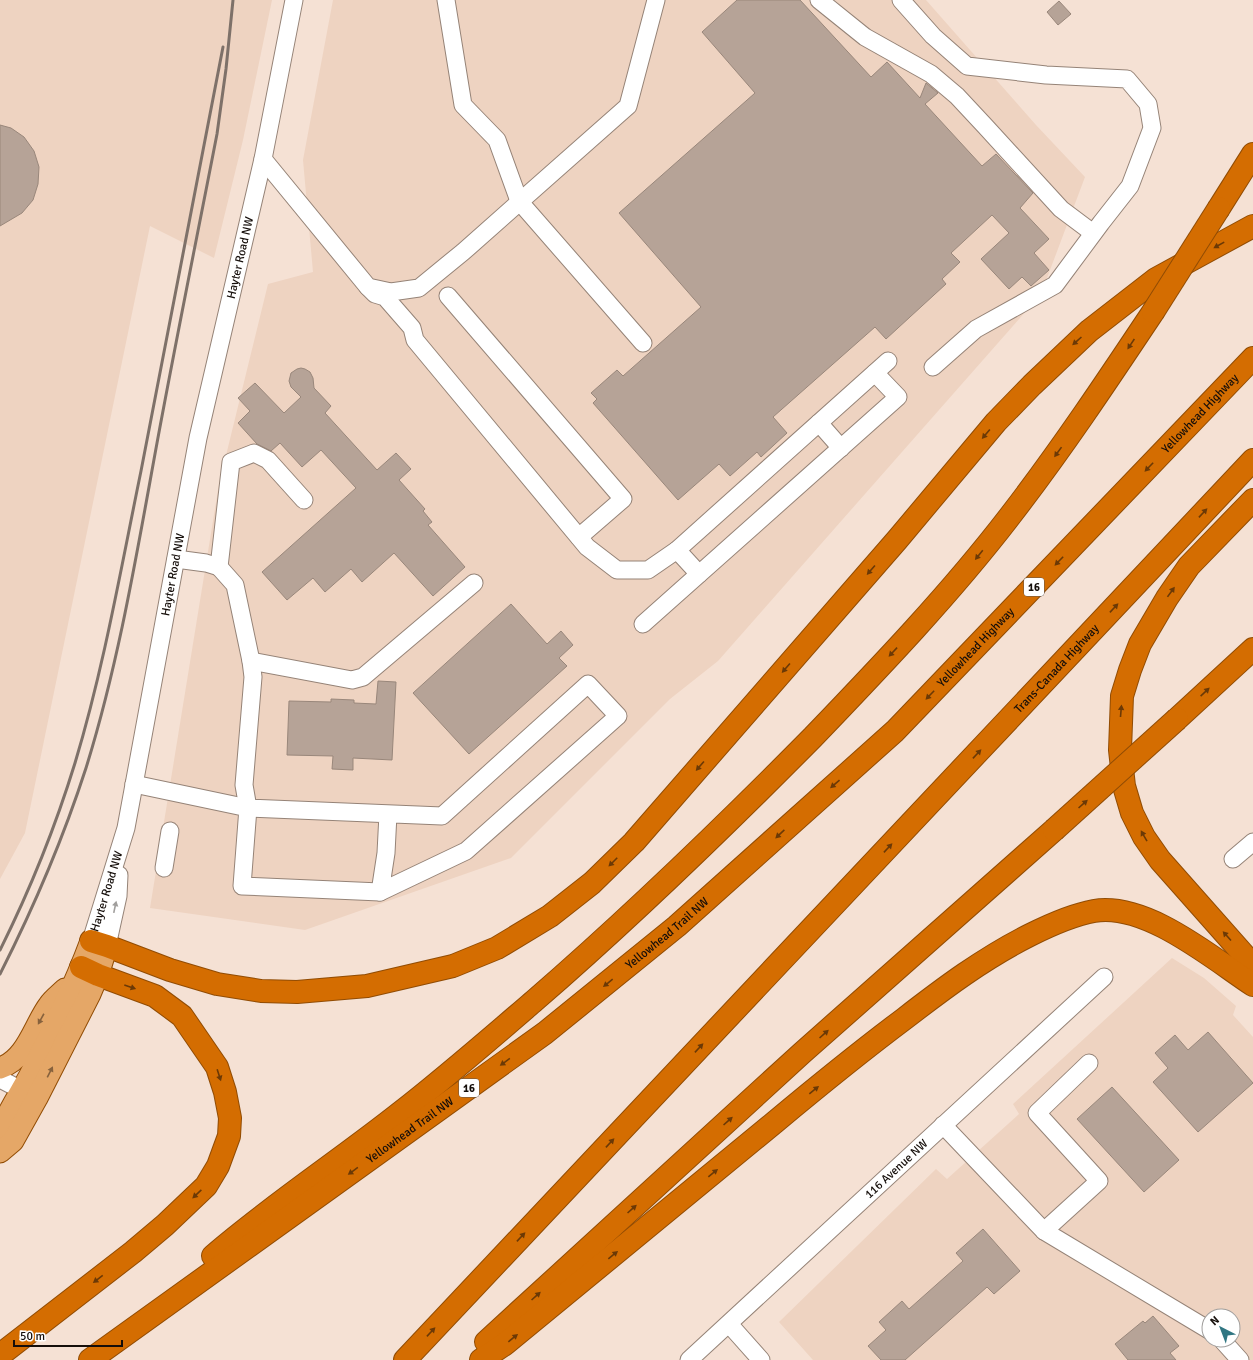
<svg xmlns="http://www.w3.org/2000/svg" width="1253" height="1360" font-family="Signika,sans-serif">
  <rect width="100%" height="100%" fill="#f5e1d4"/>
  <g fill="#eed3c1" fill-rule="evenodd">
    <path d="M0 0H272L243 140 214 258 150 226 25 833 0 879Z"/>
    <path d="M333 0H926L1036 125 1085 177 1041 294 718 661 670 699 511 858 305 930 150 908 219 484 268 284 313 272 303 160Z"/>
    <path d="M1172 958 1204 978 1236 1006 1233 1015 1253 1037V1360H813L779 1322 936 1169 947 1179 1019 1114 1013 1104ZM1209 1316H1233V1340H1209Z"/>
  </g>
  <g fill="#b6a397" stroke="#99877b">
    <path d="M737 0H800L871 77 887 62 920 98 926 83 938 93 925 104 982 166 996 154 1033 193 1020 208 1049 239 1034 253 1049 270 1031 286 1022 277 1009 289 981 259 1009 233 992 215 951 253 960 262 942 279 946 284 886 339 875 327 773 417 787 433 761 457 757 452 730 476 719 464 678 500 593 403 597 399 591 393 617 370 623 376 701 307 619 213 755 93 702 32Z"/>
    <path d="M1059 1 1071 14 1058 25 1047 12Z"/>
    <path d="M0 125 11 128 24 137 34 151 39 167 38 184 33 200 22 213 0 226Z"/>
    <path d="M301 368 305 369 310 372 313 378 314 388 331 406 325 413 377 470 396 453 411 469 399 480 425 509 423 511 432 522 428 525 465 567 433 596 394 553 362 582 351 569 325 592 313 578 287 600 262 572 356 488 321 450 302 467 280 443 271 451 257 444 238 423 250 411 238 398 255 383 284 413 301 397 291 387 289 381 291 373 297 369Z"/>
    <path d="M511 604 547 644 561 631 573 645 559 658 567 666 469 754 413 693Z"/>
    <path d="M378 681 396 682 392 760 353 758V770L332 769 333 756 287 755 289 701 331 702V699L354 700V703L376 704Z"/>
    <path d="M1208 1032 1253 1083 1198 1132 1153 1082 1168 1068 1155 1053 1175 1035 1188 1050Z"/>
    <path d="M1112 1087 1179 1160 1144 1192 1077 1119Z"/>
    <path d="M983 1229 1020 1271 994 1294 987 1287 905 1360H881L868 1346 886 1330 879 1322 902 1301 909 1309 963 1261 956 1253Z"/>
    <path d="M1153 1316 1179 1346 1170 1353 1176 1360H1128L1115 1344 1143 1321 1145 1323Z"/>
  </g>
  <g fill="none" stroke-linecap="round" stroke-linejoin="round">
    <defs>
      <g id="minor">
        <path d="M446 0 463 105 497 140 519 201 643 343"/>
        <path d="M819 0 865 37 931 74 957 96 985 126 1061 209 1093 233"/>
        <path d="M901 0 933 36 967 66 1046 75 1127 79 1148 104 1152 128 1130 186 1101 223 1055 285 976 329 933 367"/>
        <path d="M263 159 368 287 391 292 419 288 463 252 628 106 656 0"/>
        <path d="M368 287 375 294 385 297 412 328 415 340 587 547 617 570H648L677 550 888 361"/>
        <path d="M448 296 623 499 579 537"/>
        <path d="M819 423 841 448"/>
        <path d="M304 500 268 460 254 453 231 462 219 567 235 585 251 661 253 677 244 785 248 808 442 816 588 684 618 716 466 851 380 892 386 853 388 814"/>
        <path d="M677 550 699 574"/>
        <path d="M176 559 206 563 219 567"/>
        <path d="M643 624 898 397 875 373"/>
        <path d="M251 661 352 680 363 677 474 583"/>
        <path d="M134 784 248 808 242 886 380 892"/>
        <path d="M1233 859 1253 842"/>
        <path d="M164 868 170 831"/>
        <path id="s1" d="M91 941 126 828 198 438 263 159 294 0"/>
        <path d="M107 946 118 896 119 875"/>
        <path d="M0 1079 33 1096"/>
        <path d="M943 1125 1044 1231 1209 1330"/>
        <path d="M1044 1231 1099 1181 1037 1113 1089 1063"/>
        <path d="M729 1324 761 1360"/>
        <path d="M1222 1340 1240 1360"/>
        <path id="s2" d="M689 1360 1104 977"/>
      </g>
      <g id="major">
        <path d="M0 1068C27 1059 34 1025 49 1005 53 999 60 994 65 989"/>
        <path d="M0 1132C7 1112 20 1094 30 1075 52 1031 74 987 91 941"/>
        <path d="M0 1152 13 1141 37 1098 90 994 98 975 107 946"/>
      </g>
      <g id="highway">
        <path d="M1219 208 1253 154"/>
        <path d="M1253 500 1189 566 1167 598 1140 644 1130 670 1122 696 1120 750 1124 786 1132 813 1144 837 1160 860 1253 965"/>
        <path d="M1177 719 1253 649"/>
        <path d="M91 941 107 946 170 970 217 984 261 991 297 992 367 986 453 966 497 948 550 916 592 883 634 842 897 540 996 422 1032 385 1089 331 1156 279 1253 226"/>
        <path d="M213 1256C272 1205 338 1162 400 1113 445 1078 490 1039 534 1001 631 917 723 828 813 737 881 666 950 594 1010 516 1061 450 1107 381 1153 312"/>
        <path d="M486 1342 802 1053 1054 830"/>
        <path d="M0 1355 133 1252 165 1225 206 1186 218 1166 229 1136 230 1118 225 1092 217 1067 182 1016 155 996 98 975 81 967"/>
        <path id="s3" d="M90 1360 545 1033 677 926 895 731 1253 358"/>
        <path id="s4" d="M405 1360 1253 460"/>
        <path d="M481 1360 505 1344C595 1270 685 1196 775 1122 817 1087 860 1052 904 1019 944 988 984 958 1030 935 1050 925 1072 915 1094 911 1146 902 1212 958 1253 985"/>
      </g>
    </defs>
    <use href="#minor" stroke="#958377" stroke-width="19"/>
    <use href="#major" stroke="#914c04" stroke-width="23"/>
    <use href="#highway" stroke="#914c04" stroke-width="24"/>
    <use href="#minor" stroke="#fff" stroke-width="17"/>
    <use href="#major" stroke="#e5a767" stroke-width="21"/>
    <use href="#highway" stroke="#d46d01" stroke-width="22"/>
    <g stroke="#7e7169" stroke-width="3">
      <path d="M0 950C30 890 55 828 75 763 104 667 121 568 141 471 169 329 196 188 223 47"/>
      <path d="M0 974C34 907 63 839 86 768 119 662 137 552 157 443 176 340 197 237 217 134L226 69 233 0"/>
    </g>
    <defs>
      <g id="highway-bridge">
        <path d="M1153 312 1219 208"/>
        <path d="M1054 830 1177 719"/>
      </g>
    </defs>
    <use href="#highway-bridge" stroke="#914c04" stroke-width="24" stroke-linecap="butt"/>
    <use href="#highway-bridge" stroke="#d46d01" stroke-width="22"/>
  </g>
  <defs><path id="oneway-solid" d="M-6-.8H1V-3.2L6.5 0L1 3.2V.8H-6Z"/></defs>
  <g fill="#6b3906">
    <use href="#oneway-solid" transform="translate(1219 245) rotate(151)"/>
    <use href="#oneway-solid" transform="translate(1077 341) rotate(138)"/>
    <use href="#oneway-solid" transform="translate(1131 344) rotate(124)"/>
    <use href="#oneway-solid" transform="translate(986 434) rotate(130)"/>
    <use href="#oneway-solid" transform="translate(1058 452) rotate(126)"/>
    <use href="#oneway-solid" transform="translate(1149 467) rotate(134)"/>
    <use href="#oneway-solid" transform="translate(1203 513) rotate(-47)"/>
    <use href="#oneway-solid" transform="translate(979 555) rotate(129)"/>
    <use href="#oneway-solid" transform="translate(1059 561) rotate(134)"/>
    <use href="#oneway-solid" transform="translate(871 570) rotate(131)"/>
    <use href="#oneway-solid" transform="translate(1171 592) rotate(-54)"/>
    <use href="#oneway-solid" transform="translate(1114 608) rotate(-47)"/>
    <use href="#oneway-solid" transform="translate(893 652) rotate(133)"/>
    <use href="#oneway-solid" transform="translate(786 668) rotate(131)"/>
    <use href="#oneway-solid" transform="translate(1205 692) rotate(-43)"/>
    <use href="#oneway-solid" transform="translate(930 695) rotate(134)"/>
    <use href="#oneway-solid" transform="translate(1121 711) rotate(-85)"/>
    <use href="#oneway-solid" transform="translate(977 754) rotate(-47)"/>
    <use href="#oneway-solid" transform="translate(700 766) rotate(131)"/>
    <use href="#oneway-solid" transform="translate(835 784) rotate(139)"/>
    <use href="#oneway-solid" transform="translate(1083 804) rotate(-42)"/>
    <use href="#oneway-solid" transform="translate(780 834) rotate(137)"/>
    <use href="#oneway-solid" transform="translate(1144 836) rotate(-120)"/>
    <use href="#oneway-solid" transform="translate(888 848) rotate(-47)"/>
    <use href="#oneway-solid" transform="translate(613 862) rotate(135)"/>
    <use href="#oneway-solid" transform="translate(1227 936) rotate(-132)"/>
    <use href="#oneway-solid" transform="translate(608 983) rotate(141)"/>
    <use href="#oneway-solid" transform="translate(130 987) rotate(19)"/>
    <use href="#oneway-solid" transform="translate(824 1034) rotate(-42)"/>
    <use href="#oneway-solid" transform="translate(699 1048) rotate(-47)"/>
    <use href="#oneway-solid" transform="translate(505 1062) rotate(144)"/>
    <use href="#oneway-solid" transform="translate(219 1075) rotate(72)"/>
    <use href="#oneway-solid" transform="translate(814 1090) rotate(-39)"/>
    <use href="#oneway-solid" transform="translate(728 1121) rotate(-42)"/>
    <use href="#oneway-solid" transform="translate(610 1143) rotate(-47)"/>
    <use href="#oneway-solid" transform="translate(353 1171) rotate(144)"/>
    <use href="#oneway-solid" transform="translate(713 1173) rotate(-39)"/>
    <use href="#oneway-solid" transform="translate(197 1194) rotate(137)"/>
    <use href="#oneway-solid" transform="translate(632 1209) rotate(-42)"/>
    <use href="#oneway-solid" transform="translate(521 1237) rotate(-47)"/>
    <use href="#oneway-solid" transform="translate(613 1255) rotate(-39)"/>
    <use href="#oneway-solid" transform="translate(98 1279) rotate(142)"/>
    <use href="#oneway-solid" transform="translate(536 1296) rotate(-42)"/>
    <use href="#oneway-solid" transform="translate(431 1332) rotate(-47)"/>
    <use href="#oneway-solid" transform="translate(513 1338) rotate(-39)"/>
  </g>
  <use fill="#a19f9d" href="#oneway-solid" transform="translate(115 907) rotate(-78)"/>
  <g fill="#87623d">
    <use href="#oneway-solid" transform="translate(41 1019) rotate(119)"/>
    <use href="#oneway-solid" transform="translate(50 1072) rotate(-63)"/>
  </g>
  <g text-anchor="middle" stroke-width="4" stroke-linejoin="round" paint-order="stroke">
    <g fill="#fff" stroke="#5b5654" stroke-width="1">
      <rect x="1024" y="578" width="20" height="18" rx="3"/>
      <rect x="459" y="1079" width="20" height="18" rx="3"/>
    </g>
    <g font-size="11" font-weight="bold" fill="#150e0a">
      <text x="1034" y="591">16</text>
      <text x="469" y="1092">16</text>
    </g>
    <g font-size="12" fill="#150e0a" stroke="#fff">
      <text dy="4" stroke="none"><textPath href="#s1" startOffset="700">Hayter Road NW</textPath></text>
      <text dy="4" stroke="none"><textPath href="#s3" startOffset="1463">Yellowhead Highway</textPath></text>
      <text dy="4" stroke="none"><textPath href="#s1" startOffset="376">Hayter Road NW</textPath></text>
      <text dy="4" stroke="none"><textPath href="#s3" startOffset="1139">Yellowhead Highway</textPath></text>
      <text dy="4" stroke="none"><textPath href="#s4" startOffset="950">Trans-Canada Highway</textPath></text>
      <text dy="4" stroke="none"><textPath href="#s1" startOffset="52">Hayter Road NW</textPath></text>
      <text dy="4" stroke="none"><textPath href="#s3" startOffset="718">Yellowhead Trail NW</textPath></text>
      <text dy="4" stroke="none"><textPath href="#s3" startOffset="394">Yellowhead Trail NW</textPath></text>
      <text dy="4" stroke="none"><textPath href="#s2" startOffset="282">116 Avenue NW</textPath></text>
    </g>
  </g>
  <g transform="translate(1221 1328) rotate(318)"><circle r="19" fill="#ffffff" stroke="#a19f9d"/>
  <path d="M0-3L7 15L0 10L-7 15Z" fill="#307682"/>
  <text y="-6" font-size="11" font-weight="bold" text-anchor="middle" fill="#150e0a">N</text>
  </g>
  <path d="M14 1340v6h108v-6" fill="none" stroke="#150e0a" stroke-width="2"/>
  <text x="20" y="1340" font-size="12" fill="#150e0a" stroke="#ffffff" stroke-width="3" paint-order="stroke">50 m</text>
</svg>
